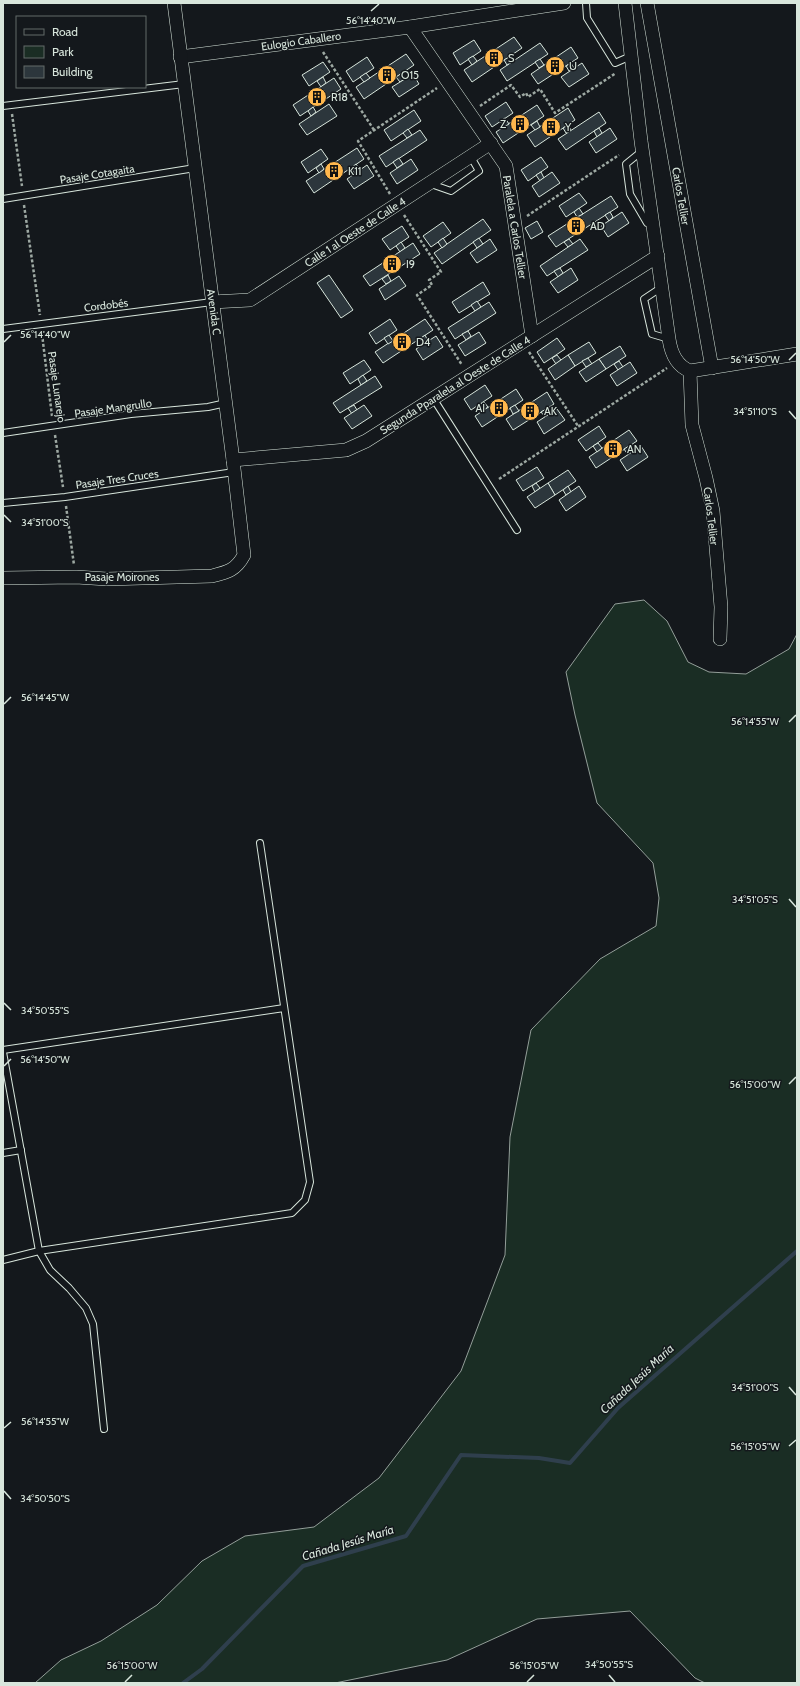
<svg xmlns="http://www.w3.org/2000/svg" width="800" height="1686" font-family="Cabin,sans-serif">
  <rect width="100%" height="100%" fill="#14181c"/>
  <path fill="#1a2d24" stroke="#939e99" d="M644 600 667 621 688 662 709 672 746 674 789 649 797 634V1683H705L695 1678 630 1611 537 1619 447 1660 335 1683H35L61 1660 101 1641 157 1605 202 1561 245 1536 314 1527 379 1478 461 1371 505 1255 510 1137 531 1030 600 959 656 926 659 898 653 863 597 803 575 715 566 672 615 604Z"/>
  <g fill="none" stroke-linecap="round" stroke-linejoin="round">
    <path stroke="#2f3f4d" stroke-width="4" d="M183 1683 202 1669 303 1566 406 1536 461 1455 539 1458 570 1463 618 1408 797 1251"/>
  </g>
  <g fill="#2c363c" stroke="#d8e6dc">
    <path d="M514 37 522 48 472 82 464 70Z"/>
    <path d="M474 40 481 51 460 65 453 53Z"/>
    <path d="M540 43 548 54 507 81 500 70Z"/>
    <path d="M571 47 578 58 538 84 531 74Z"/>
    <path d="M406 54 414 65 364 99 356 87Z"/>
    <path d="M473 56 477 61 472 65 468 59Z"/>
    <path d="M367 57 374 68 353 82 346 71Z"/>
    <path d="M509 57 512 62 507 65 504 60Z"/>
    <path d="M540 59 544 65 539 68 535 62Z"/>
    <path d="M323 62 330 72 309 86 302 75Z"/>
    <path d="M571 63 574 68 569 71 566 66Z"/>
    <path d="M582 63 589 74 569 87 561 77Z"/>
    <path d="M366 73 370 78 364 82 360 77Z"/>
    <path d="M402 73 405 79 400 82 396 77Z"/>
    <path d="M413 74 419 84 399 97 392 87Z"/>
    <path d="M323 77 326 83 321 87 317 81Z"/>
    <path d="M334 78 341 89 300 116 293 105Z"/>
    <path d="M506 102 513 113 492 127 485 116Z"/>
    <path d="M329 104 337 116 307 135 299 124Z"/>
    <path d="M537 105 544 116 503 143 496 132Z"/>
    <path d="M313 107 316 112 311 116 308 111Z"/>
    <path d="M568 108 575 120 535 147 527 135Z"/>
    <path d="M414 110 421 121 391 141 384 130Z"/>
    <path d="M599 112 606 123 566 150 558 139Z"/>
    <path d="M505 118 509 124 504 127 500 121Z"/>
    <path d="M537 121 540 127 535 130 531 125Z"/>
    <path d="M568 125 571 130 566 133 563 128Z"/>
    <path d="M599 128 602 133 597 137 594 131Z"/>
    <path d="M610 128 617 139 596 153 589 142Z"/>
    <path d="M408 129 412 135 407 138 403 133Z"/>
    <path d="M420 130 427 140 386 167 379 156Z"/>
    <path d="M357 148 364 159 314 193 306 181Z"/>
    <path d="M321 149 328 159 308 173 301 162Z"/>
    <path d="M541 157 548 167 528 181 521 170Z"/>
    <path d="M399 158 403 164 397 168 393 162Z"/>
    <path d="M411 159 418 170 397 184 390 173Z"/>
    <path d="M321 164 324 169 319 173 316 168Z"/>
    <path d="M356 164 360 170 355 174 351 168Z"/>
    <path d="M367 165 374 176 354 189 347 179Z"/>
    <path d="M541 172 544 178 540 181 536 175Z"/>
    <path d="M552 172 560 183 539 197 532 186Z"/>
    <path d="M579 193 587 203 566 217 559 206Z"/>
    <path d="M611 196 618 207 556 247 548 236Z"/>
    <path d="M579 208 583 214 577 217 574 212Z"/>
    <path d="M610 212 613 217 609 221 605 215Z"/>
    <path d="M622 212 629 223 608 237 601 226Z"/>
    <path d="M483 219 491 230 442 264 434 253Z"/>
    <path d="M537 221 543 232 531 239 525 228Z"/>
    <path d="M443 222 451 233 431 247 423 236Z"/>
    <path d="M402 226 409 237 390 250 382 239Z"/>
    <path d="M443 238 447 244 442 248 438 242Z"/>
    <path d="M479 238 483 244 477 248 473 242Z"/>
    <path d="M490 239 497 250 477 263 470 253Z"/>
    <path d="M569 239 573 244 568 247 564 242Z"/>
    <path d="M580 239 588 250 547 276 540 266Z"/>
    <path d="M401 242 405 248 400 252 396 246Z"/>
    <path d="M413 243 420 254 370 286 363 276Z"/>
    <path d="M560 268 563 273 558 277 554 271Z"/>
    <path d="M571 268 578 280 558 293 550 282Z"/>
    <path d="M329 275 353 310 341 318 317 283Z"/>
    <path d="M388 275 391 281 386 284 382 279Z"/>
    <path d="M399 276 406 286 385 300 379 289Z"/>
    <path d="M483 282 490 294 459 313 452 302Z"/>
    <path d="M477 301 481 307 475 311 471 305Z"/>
    <path d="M489 302 496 313 455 339 448 328Z"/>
    <path d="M390 319 397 330 376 344 369 333Z"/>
    <path d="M425 319 433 330 383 363 375 352Z"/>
    <path d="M468 331 471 336 466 340 462 334Z"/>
    <path d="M479 332 486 343 465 356 458 345Z"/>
    <path d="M389 335 393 341 388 344 384 338Z"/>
    <path d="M425 335 428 341 423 344 420 339Z"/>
    <path d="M436 336 443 347 423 360 416 349Z"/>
    <path d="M557 338 565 349 544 363 537 352Z"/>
    <path d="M589 342 596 353 575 366 568 355Z"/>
    <path d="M620 346 626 356 606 369 599 359Z"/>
    <path d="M557 355 561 360 556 364 552 358Z"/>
    <path d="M568 355 575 366 555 380 548 369Z"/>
    <path d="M588 358 592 364 586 367 582 361Z"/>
    <path d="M599 359 606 369 586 382 579 372Z"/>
    <path d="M364 360 371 370 350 384 343 373Z"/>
    <path d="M619 361 623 367 618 370 614 364Z"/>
    <path d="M630 362 637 373 617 386 610 375Z"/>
    <path d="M363 375 367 381 361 385 358 379Z"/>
    <path d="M375 376 382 387 340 413 333 403Z"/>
    <path d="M485 385 492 396 471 410 464 399Z"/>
    <path d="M516 389 523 400 482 427 475 416Z"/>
    <path d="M547 392 554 404 513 430 506 419Z"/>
    <path d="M484 402 488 407 482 411 479 405Z"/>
    <path d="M354 405 357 410 352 414 348 408Z"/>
    <path d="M364 405 372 416 352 429 344 418Z"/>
    <path d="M515 405 519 411 513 414 510 408Z"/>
    <path d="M546 409 550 414 545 417 541 412Z"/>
    <path d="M557 409 565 420 544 434 537 422Z"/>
    <path d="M599 426 606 437 586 451 578 440Z"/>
    <path d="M629 430 637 441 596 468 589 457Z"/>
    <path d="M598 443 602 448 597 452 593 446Z"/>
    <path d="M629 446 633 452 628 455 624 449Z"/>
    <path d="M641 446 648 457 627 471 620 460Z"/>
    <path d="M537 467 544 478 523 491 516 480Z"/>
    <path d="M568 470 576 481 555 495 548 483Z"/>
    <path d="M536 483 540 488 535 492 532 486Z"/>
    <path d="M548 483 555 495 535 508 527 497Z"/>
    <path d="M568 486 571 492 566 495 563 490Z"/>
    <path d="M579 486 586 497 566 511 559 500Z"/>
  </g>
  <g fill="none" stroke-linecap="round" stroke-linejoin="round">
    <defs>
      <g id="service">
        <path d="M586 3 587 18 615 63 631 56"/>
        <path d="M3 106 184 84"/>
        <path d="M642 151 626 164 630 194 647 223 651 222"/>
        <path d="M431 184 451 191 479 171 471 157"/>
        <path d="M3 199 195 168"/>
        <path d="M662 287 644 299 652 334 669 339"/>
        <path d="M3 329 212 302"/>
        <path d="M433 398 517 530"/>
        <path d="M3 433 131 414 208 407 226 403"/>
        <path d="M3 503 65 497 234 472"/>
        <path d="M3 1050 284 1008"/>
        <path d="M3 1052 39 1251 50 1270 69 1288 86 1308 93 1324 104 1429"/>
        <path d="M3 1153 21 1150"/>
        <path d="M3 1260 39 1251 292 1213 305 1200 310 1182 260 843"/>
      </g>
      <g id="minor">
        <path d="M625 3 641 141 669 339C671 353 677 366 690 371L797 354"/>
        <path d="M647 3 712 368"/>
        <path d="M410 27 506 166 532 336"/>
        <path d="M180 57 410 27 564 3"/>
        <path d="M212 302 250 300 491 143"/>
        <path d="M690 371 692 425 706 478 713 511 721 607 720 639"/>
        <path d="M233 460 346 450 366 441 658 256"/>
        <path d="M3 578 76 577 107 579 212 576C228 572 236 570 244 555L233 460 174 3"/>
      </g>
    </defs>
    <use href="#service" stroke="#d8e6dc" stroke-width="8"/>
    <use href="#minor" stroke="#d8e6dc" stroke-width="14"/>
    <g stroke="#9da8a2" stroke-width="2.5" stroke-dasharray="3 2" stroke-linecap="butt">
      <path d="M323 52 374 130"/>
      <path d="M480 106 511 85 520 97 526 93 528 97 540 89 555 113 616 73"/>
      <path d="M12 114 22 186"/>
      <path d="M390 194 358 141 437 88"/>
      <path d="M24 205 40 315"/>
      <path d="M404 215 441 272 429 280 432 285 417 295 462 365"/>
      <path d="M527 216 619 155"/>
      <path d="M42 334 52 416"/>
      <path d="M529 352 578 426"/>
      <path d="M55 435 63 487"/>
      <path d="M499 479 667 368"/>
      <path d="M66 506 74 565"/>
    </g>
    <use href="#service" stroke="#14181c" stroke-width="6"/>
    <use href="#minor" stroke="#14181c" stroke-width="13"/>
  </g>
  <path fill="none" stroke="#d8e6dc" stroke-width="1.5" d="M371 11 379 4M4 342 11 335M789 360 796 353M789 411 796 419M4 515 11 522M4 704 11 697M789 722 796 715M789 899 796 907M4 1003 11 1010M4 1066 11 1059M789 1084 796 1077M789 1387 796 1395M4 1428 11 1422M789 1446 796 1440M4 1491 11 1499M609 1675 615 1682M125 1682 132 1675M527 1682 534 1675"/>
  <defs>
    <symbol id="building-disc" viewBox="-11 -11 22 22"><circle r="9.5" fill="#ffb74d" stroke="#14181c"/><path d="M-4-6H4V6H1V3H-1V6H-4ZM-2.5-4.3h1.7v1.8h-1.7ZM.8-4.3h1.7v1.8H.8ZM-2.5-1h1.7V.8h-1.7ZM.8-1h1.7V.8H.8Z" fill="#111"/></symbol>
  </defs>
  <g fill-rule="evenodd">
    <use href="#building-disc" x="483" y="47" width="22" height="22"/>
    <use href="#building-disc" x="544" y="55" width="22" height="22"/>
    <use href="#building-disc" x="376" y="64" width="22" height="22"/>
    <use href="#building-disc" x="306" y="86" width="22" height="22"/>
    <use href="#building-disc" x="509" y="113" width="22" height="22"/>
    <use href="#building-disc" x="540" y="116" width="22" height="22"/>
    <use href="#building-disc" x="323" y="160" width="22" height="22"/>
    <use href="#building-disc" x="565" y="215" width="22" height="22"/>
    <use href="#building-disc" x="381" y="253" width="22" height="22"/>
    <use href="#building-disc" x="391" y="331" width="22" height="22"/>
    <use href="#building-disc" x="488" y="397" width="22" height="22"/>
    <use href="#building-disc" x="519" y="400" width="22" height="22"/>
    <use href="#building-disc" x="602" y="438" width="22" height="22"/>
  </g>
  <g text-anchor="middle" stroke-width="3" stroke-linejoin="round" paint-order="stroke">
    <g font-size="11" fill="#d8e6dc" stroke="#14181c">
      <text transform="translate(301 41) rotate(-8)" y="4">Eulogio Caballero</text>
      <text transform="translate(97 174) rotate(-9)" y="4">Pasaje Cotagaita</text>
      <text transform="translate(681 196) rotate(80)" y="4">Carlos Tellier</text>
      <text transform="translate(515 227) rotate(81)" y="4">Paralela a Carlos Tellier</text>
      <text transform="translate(355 232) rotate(-33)" y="4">Calle 1 al Oeste de Calle 4</text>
      <text transform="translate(106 305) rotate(-7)" y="4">Cordobés</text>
      <text transform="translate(214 312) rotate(82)" y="4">Avenida C</text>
      <text transform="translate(455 385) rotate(-32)" y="4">Segunda Pparalela al Oeste de Calle 4</text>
      <text transform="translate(57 387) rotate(82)" y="4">Pasaje Lunarejo</text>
      <text transform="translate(113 408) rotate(-8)" y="4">Pasaje Mangrullo</text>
      <text transform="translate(117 479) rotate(-8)" y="4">Pasaje Tres Cruces</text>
      <text transform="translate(711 516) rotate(83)" y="4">Carlos Tellier</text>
      <text x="122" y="581">Pasaje Moirones</text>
    </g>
    <g font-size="11" fill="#d8e6dc" stroke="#14181c" text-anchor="start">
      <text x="508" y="62">S</text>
      <text x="569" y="70">U</text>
      <text x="401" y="79">O15</text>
      <text x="331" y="101">R18</text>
      <text x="506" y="128" text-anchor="end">Z</text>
      <text x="565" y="131">Y</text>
      <text x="348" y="175">K11</text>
      <text x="590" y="230">AD</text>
      <text x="406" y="268">I9</text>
      <text x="416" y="346">D4</text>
      <text x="485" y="412" text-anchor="end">AI</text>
      <text x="544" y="415">AK</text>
      <text x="627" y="453">AN</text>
    </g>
    <g font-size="12" font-style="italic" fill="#d8e6dc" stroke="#14181c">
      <text transform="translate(637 1379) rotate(-43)" y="4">Cañada Jesús María</text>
      <text transform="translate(348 1543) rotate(-17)" y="4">Cañada Jesús María</text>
    </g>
  </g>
  <g font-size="10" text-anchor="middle" fill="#d8e6dc" stroke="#14181c" stroke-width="3" stroke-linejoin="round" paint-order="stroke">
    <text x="371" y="24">56°14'40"W</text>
    <text x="45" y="338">56°14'40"W</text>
    <text x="755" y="363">56°14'50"W</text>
    <text x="755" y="415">34°51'10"S</text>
    <text x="45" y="526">34°51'00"S</text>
    <text x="45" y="701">56°14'45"W</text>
    <text x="755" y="725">56°14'55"W</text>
    <text x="755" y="903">34°51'05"S</text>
    <text x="45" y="1014">34°50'55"S</text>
    <text x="45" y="1063">56°14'50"W</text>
    <text x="755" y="1088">56°15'00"W</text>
    <text x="755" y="1391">34°51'00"S</text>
    <text x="45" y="1425">56°14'55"W</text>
    <text x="755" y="1450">56°15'05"W</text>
    <text x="45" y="1502">34°50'50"S</text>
    <text x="609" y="1668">34°50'55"S</text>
    <text x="132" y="1669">56°15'00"W</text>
    <text x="534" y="1669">56°15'05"W</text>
  </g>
  <rect width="800" height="1686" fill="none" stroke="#d8e6dc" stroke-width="8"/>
  <rect x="16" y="16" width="130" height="72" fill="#14181c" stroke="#626a69"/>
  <rect x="24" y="29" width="20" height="6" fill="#14181c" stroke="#626a69"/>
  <text x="52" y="36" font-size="12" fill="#d8e6dc">Road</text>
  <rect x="24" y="46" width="20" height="12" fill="#1a2d24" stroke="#626a69"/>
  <text x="52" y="56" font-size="12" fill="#d8e6dc">Park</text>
  <rect x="24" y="66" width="20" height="12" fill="#2c363c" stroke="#626a69"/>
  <text x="52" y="76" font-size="12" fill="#d8e6dc">Building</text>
</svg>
